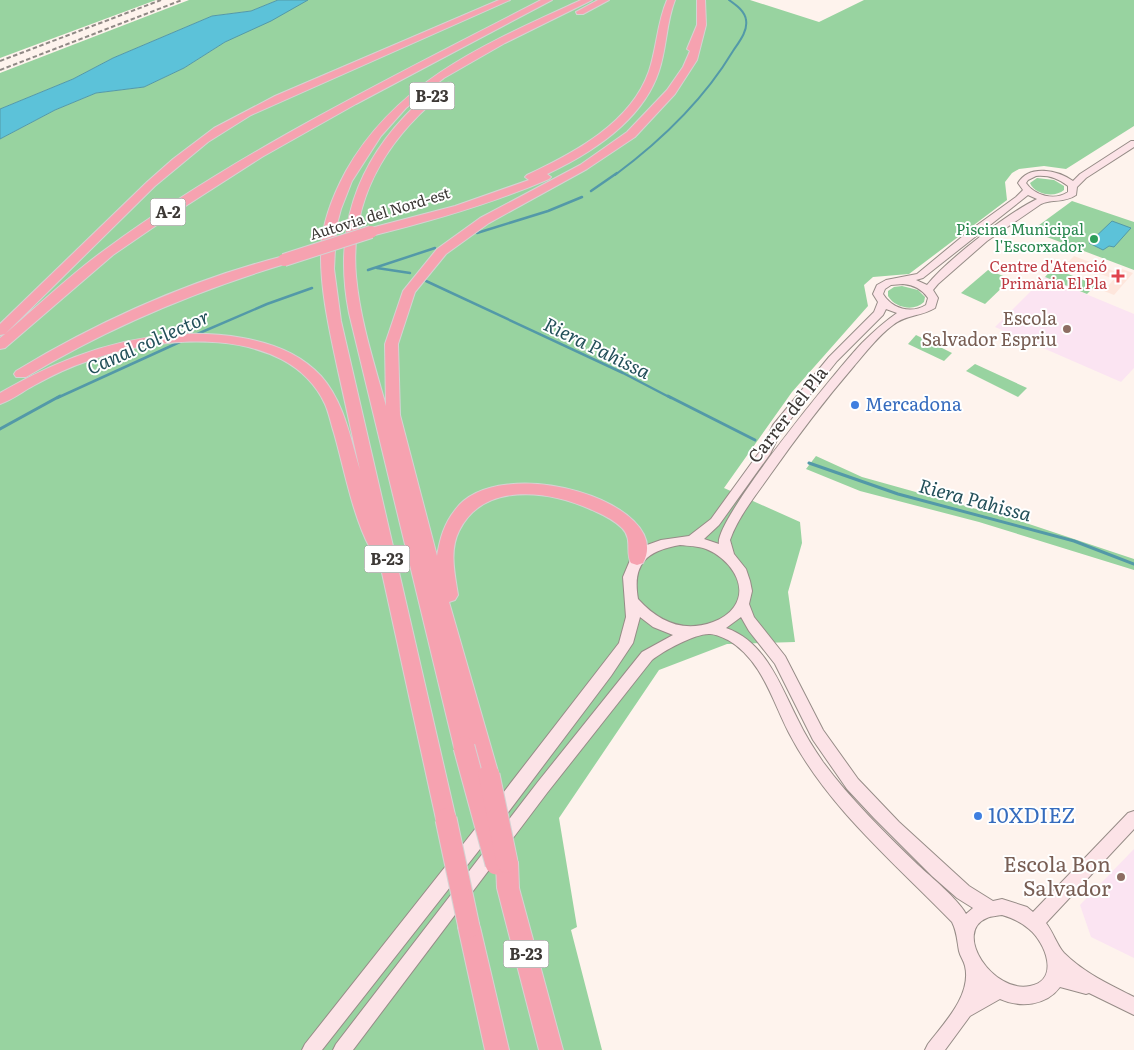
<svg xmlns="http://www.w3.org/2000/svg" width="1134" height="1050" font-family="Literata,serif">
  <rect width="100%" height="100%" fill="#fef3ed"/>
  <g fill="#fbe4f2">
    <path d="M1045 277 1134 314V368L1121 382 995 327Z"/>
    <path d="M1134 849V958L1091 937 1080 905Z"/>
  </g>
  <path fill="#fee6dc" d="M1074 256 1119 273 1122 269 1133 273 1114 295 1104 291 1114 279 1068 262Z"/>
  <g fill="#98d3a0">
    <path d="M0 0H156L0 58Z"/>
    <path d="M189 0H278L251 11 212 16 113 58 73 79 0 109V73Z"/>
    <path d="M308 0H750L819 22 864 0H1134V126L1066 169 1044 166 1019 169 1012 173 1005 182 1007 200 909 274 873 277 864 285 868 306 792 392 724 488 800 522 802 543 788 592 795 642 727 644 659 670 559 818 577 927 571 930 602 1050H0V139L55 110 96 93 144 87 184 68 225 42Z"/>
    <path d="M1037 178 1054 180 1064 186V190C1055 198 1035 195 1030 183Z"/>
    <path d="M1072 201 1134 222V270L1031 231Z"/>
    <path d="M1053 268 1096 285 1087 294 1045 277Z"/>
    <path d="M988 270 1011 279 985 304 961 293Z"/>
    <path d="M902 286 918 290 925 297 924 302C914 312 895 308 888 296V291L894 287Z"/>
    <path d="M916 335 952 353 944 361 908 344Z"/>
    <path d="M975 364 1027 388 1018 397 966 371Z"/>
    <path d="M816 456 862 477 1023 522 1134 559V570L979 522 860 491 806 469Z"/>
  </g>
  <g fill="#5cc2d9" stroke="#5399a8">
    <path d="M278 0H308L271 21 225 42 184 68 144 87 96 93 55 110 0 139V109L73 79 113 58 212 16 251 11Z"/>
    <path d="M1112 221 1131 228 1114 247 1109 246 1103 250 1089 243Z"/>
  </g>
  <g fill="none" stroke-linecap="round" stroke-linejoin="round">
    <path stroke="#5399a8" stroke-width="2" d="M615 175C662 140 703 101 733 51 739 42 748 31 746 20 745 11 736 5 729 0"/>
    <g stroke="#5399a8" stroke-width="2.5">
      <path d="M591 191 617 173"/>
      <path d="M477 233 548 211 582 197"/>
      <path d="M377 268 410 273"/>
      <path d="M368 270 435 248"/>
      <path d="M426 281 623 373 671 398"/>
      <path d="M195 335 267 304 312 288"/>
      <path d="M57 398 182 341"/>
    </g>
    <g stroke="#5399a8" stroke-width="3">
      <path d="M668 396 755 440"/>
      <path d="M0 429 60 396"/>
      <path d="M809 463 898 494 1074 541 1134 564"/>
    </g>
    <defs>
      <path id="secondary" d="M1131 141H1134V147L1086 178 1077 187 1076 195C1065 203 1052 199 1041 204L987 241 938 284 933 290 938 298 935 308C920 317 907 314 893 325 878 336 866 352 854 366 824 401 796 438 770 475 756 495 738 517 730 540L734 554 746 569 750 581 752 591 749 604 754 617 785 656 823 730 858 779 899 822 969 886 993 901 1002 899 1027 907 1033 912 1128 813 1134 811V829L1046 923C1053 932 1057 945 1064 953 1084 973 1109 984 1134 997V1015L1089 993 1086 994 1060 987C1046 1006 1020 1008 1000 999L970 1016 945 1050H925L928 1044C944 1023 972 995 965 966 964 961 960 956 959 951 957 940 957 932 952 922 895 863 828 808 789 733 772 700 762 660 728 640 724 638 715 634 710 634 696 633 663 651 652 660L547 793 353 1050H333L336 1044 537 783 642 652 673 635 653 627 640 617 633 643 611 676 491 835 322 1050H302L305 1044 479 824 619 643 626 617 623 577 631 558 647 545 661 540 689 536 711 519 761 450 773 425 829 357 874 312 878 302 873 294 877 285 886 280 917 274 969 231 1016 197 1023 190 1018 183C1029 164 1058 170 1073 181L1080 174ZM1036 176C1048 175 1058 178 1068 186V192C1055 201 1035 196 1026 183L1028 180ZM1028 195 1037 199C1008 213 947 260 927 285L916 280 923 278ZM903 284C914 285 922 289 928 298L926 305C911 314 892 309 883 294L885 289 891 285ZM886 309 897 313C884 322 873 332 862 343 840 366 713 521 719 544L704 539 719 525 770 454 782 430 837 361 883 315ZM680 545C689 546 698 546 706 549 727 557 750 584 734 607 729 614 721 619 713 622 683 633 659 622 638 599 632 564 646 551 680 545ZM741 617 749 631 775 664 813 740 847 789 874 818 932 876 957 898 973 908 966 914C958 899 931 877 918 865 885 833 851 800 823 762 814 749 805 735 798 720 780 685 766 642 726 628ZM1002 915C1012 918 1021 922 1029 929 1046 943 1060 980 1030 986 993 994 952 932 987 918 991 916 997 916 1002 915Z"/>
      <g id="highway">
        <path d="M499 0H510L251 115 208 142 155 186 5 334C38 306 71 274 106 249 241 150 393 77 541 0H552L356 104 262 157 167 218 113 255 5 348 0 349V338L5 334 0 335V324L147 182 173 159 214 128 275 96Z"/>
        <path d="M581 0H592L505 43 444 78 406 108 381 136 352 181 341 209 336 228 334 269 341 321 456 819 453 826 446 828 439 826 436 819 377 550 370 548C353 517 344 468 334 433 331 424 329 413 325 404 287 323 157 335 88 361 69 367 51 376 33 386 22 392 12 400 0 404V393C74 350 157 323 243 338 272 343 301 354 321 376 344 402 350 437 360 470 352 435 345 401 337 366 329 328 320 289 321 250 322 222 333 195 346 171 398 79 490 42 581 0Z"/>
        <path d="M598 0H609L583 14H577L576 12Z"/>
        <path d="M667 0H675C666 23 667 47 659 71 643 120 592 153 547 174L551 177 549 179C491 204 432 221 371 236L367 235 365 232 367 229 455 206 529 180 525 177 527 175C574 153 631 123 649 71 657 47 657 23 667 0Z"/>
        <path d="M697 0H705L706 25 697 60 675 94 635 137 587 169 489 223 446 254 415 292 398 344 400 415 437 556C440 538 444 524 455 510 499 450 676 503 643 563L637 565 631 563C625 552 633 539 622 528 613 519 601 514 590 509 547 490 483 482 459 531 449 551 455 575 458 595L455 600 449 602 499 775 496 781 489 784 482 781 472 750 471 753 464 755 457 753 454 747 349 313C333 231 355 163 416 105 424 97 440 80 451 83V87C390 134 349 196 356 276 360 320 374 363 386 406L385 344 403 291 437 249 480 218 580 165 627 132 667 90 683 67 690 51 687 49 697 25Z"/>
        <path d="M284 256 290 260 288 263C196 291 109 327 26 377H16L14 374 16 371C99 321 190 280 284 256Z"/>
        <path d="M507 852 514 855 518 862 519 888 563 1050H539L497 888 496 862 500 855Z"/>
        <path d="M469 916 477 919 480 927 509 1050H485L458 927 461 919Z"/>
      </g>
    </defs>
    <use href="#secondary" stroke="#968c87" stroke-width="2"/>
    <use href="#highway" stroke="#d4d3d3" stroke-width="2"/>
    <use href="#secondary" fill="#fce3e7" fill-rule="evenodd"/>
    <use href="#highway" fill="#f6a2b0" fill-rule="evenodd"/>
    <g stroke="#908985" stroke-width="2" stroke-dasharray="4.5 2.5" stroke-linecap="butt">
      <path d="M0 61 161 0"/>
      <path d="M0 70 182 0"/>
    </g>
    <defs>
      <path id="highway-bridge-far1" d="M284 260 371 232"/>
      <g id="highway-bridge">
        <path d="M464 747 496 864"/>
        <path d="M489 775 507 862"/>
        <path d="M446 819 469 927"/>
      </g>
    </defs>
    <use href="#highway-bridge-far1" stroke="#d4d3d3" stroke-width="14" stroke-linecap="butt"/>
    <use href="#highway-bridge" stroke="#d4d3d3" stroke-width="23" stroke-linecap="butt"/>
    <use href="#highway-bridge-far1" stroke="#f6a2b0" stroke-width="12"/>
    <use href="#highway-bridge" stroke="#f6a2b0" stroke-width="21"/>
  </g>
  <circle fill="#2e9e5b" stroke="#fff" stroke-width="2" cx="1094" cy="239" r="5"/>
  <path fill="#e0444e" stroke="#fff" stroke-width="2" d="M1115.5 268.5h5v5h5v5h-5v5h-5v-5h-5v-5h5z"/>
  <g fill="#8d6e63" stroke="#fff" stroke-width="2">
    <circle cx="1067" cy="329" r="5"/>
    <circle cx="1121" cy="877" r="5"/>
  </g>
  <g fill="#3f7fe0" stroke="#fff" stroke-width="2">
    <circle cx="855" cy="405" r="5"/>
    <circle cx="978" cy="816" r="5"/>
  </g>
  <g text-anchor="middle" stroke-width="4" stroke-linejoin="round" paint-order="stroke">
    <g font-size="15" fill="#3d3936" stroke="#fff">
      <text transform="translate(380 214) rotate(-17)" y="5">Autovia del Nord-est</text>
    </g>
    <g font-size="15" fill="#27864d" stroke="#fff" text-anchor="end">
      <text x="1084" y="235">Piscina Municipal<tspan x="1084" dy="17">l'Escorxador</tspan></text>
    </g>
    <g font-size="15" fill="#be3a42" stroke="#fff" text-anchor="end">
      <text x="1107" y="272">Centre d'Atenció<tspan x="1107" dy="17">Primària El Pla</tspan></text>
    </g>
    <g fill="#fff" stroke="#777472" stroke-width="1">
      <rect x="409.5" y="82.5" width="45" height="27" rx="4"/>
      <rect x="150.5" y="198.5" width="35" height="27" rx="4"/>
      <rect x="364.5" y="545.5" width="45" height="27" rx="4"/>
      <rect x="503.5" y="940.5" width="45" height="27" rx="4"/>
    </g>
    <g font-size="16" font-weight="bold" fill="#3d3936">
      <text x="432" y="102">B-23</text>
      <text x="168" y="218">A-2</text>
      <text x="387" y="565">B-23</text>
      <text x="526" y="960">B-23</text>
    </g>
    <g font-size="18" fill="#785e54" stroke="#fff" text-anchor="end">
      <text x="1057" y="325">Escola<tspan x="1057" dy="21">Salvador Espriu</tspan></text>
    </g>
    <g font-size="18" fill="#366cbe" stroke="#fff" text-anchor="start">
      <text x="865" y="411">Mercadona</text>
    </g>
    <g font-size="18" fill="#3d3936" stroke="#fff">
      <text transform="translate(788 415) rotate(-52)" y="6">Carrer del Pla</text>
    </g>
    <g font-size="19" font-style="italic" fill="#23505a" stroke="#fff">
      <text transform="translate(148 342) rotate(-24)" y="7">Canal col·lector</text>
      <text transform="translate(597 348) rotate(26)" y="7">Riera Pahissa</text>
      <text transform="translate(975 500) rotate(15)" y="7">Riera Pahissa</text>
    </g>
    <g font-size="21" fill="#366cbe" stroke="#fff" text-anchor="start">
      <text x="988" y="823">10XDIEZ</text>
    </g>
    <g font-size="21" fill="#785e54" stroke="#fff" text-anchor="end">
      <text x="1111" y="872">Escola Bon<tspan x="1111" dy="24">Salvador</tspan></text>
    </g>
  </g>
</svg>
